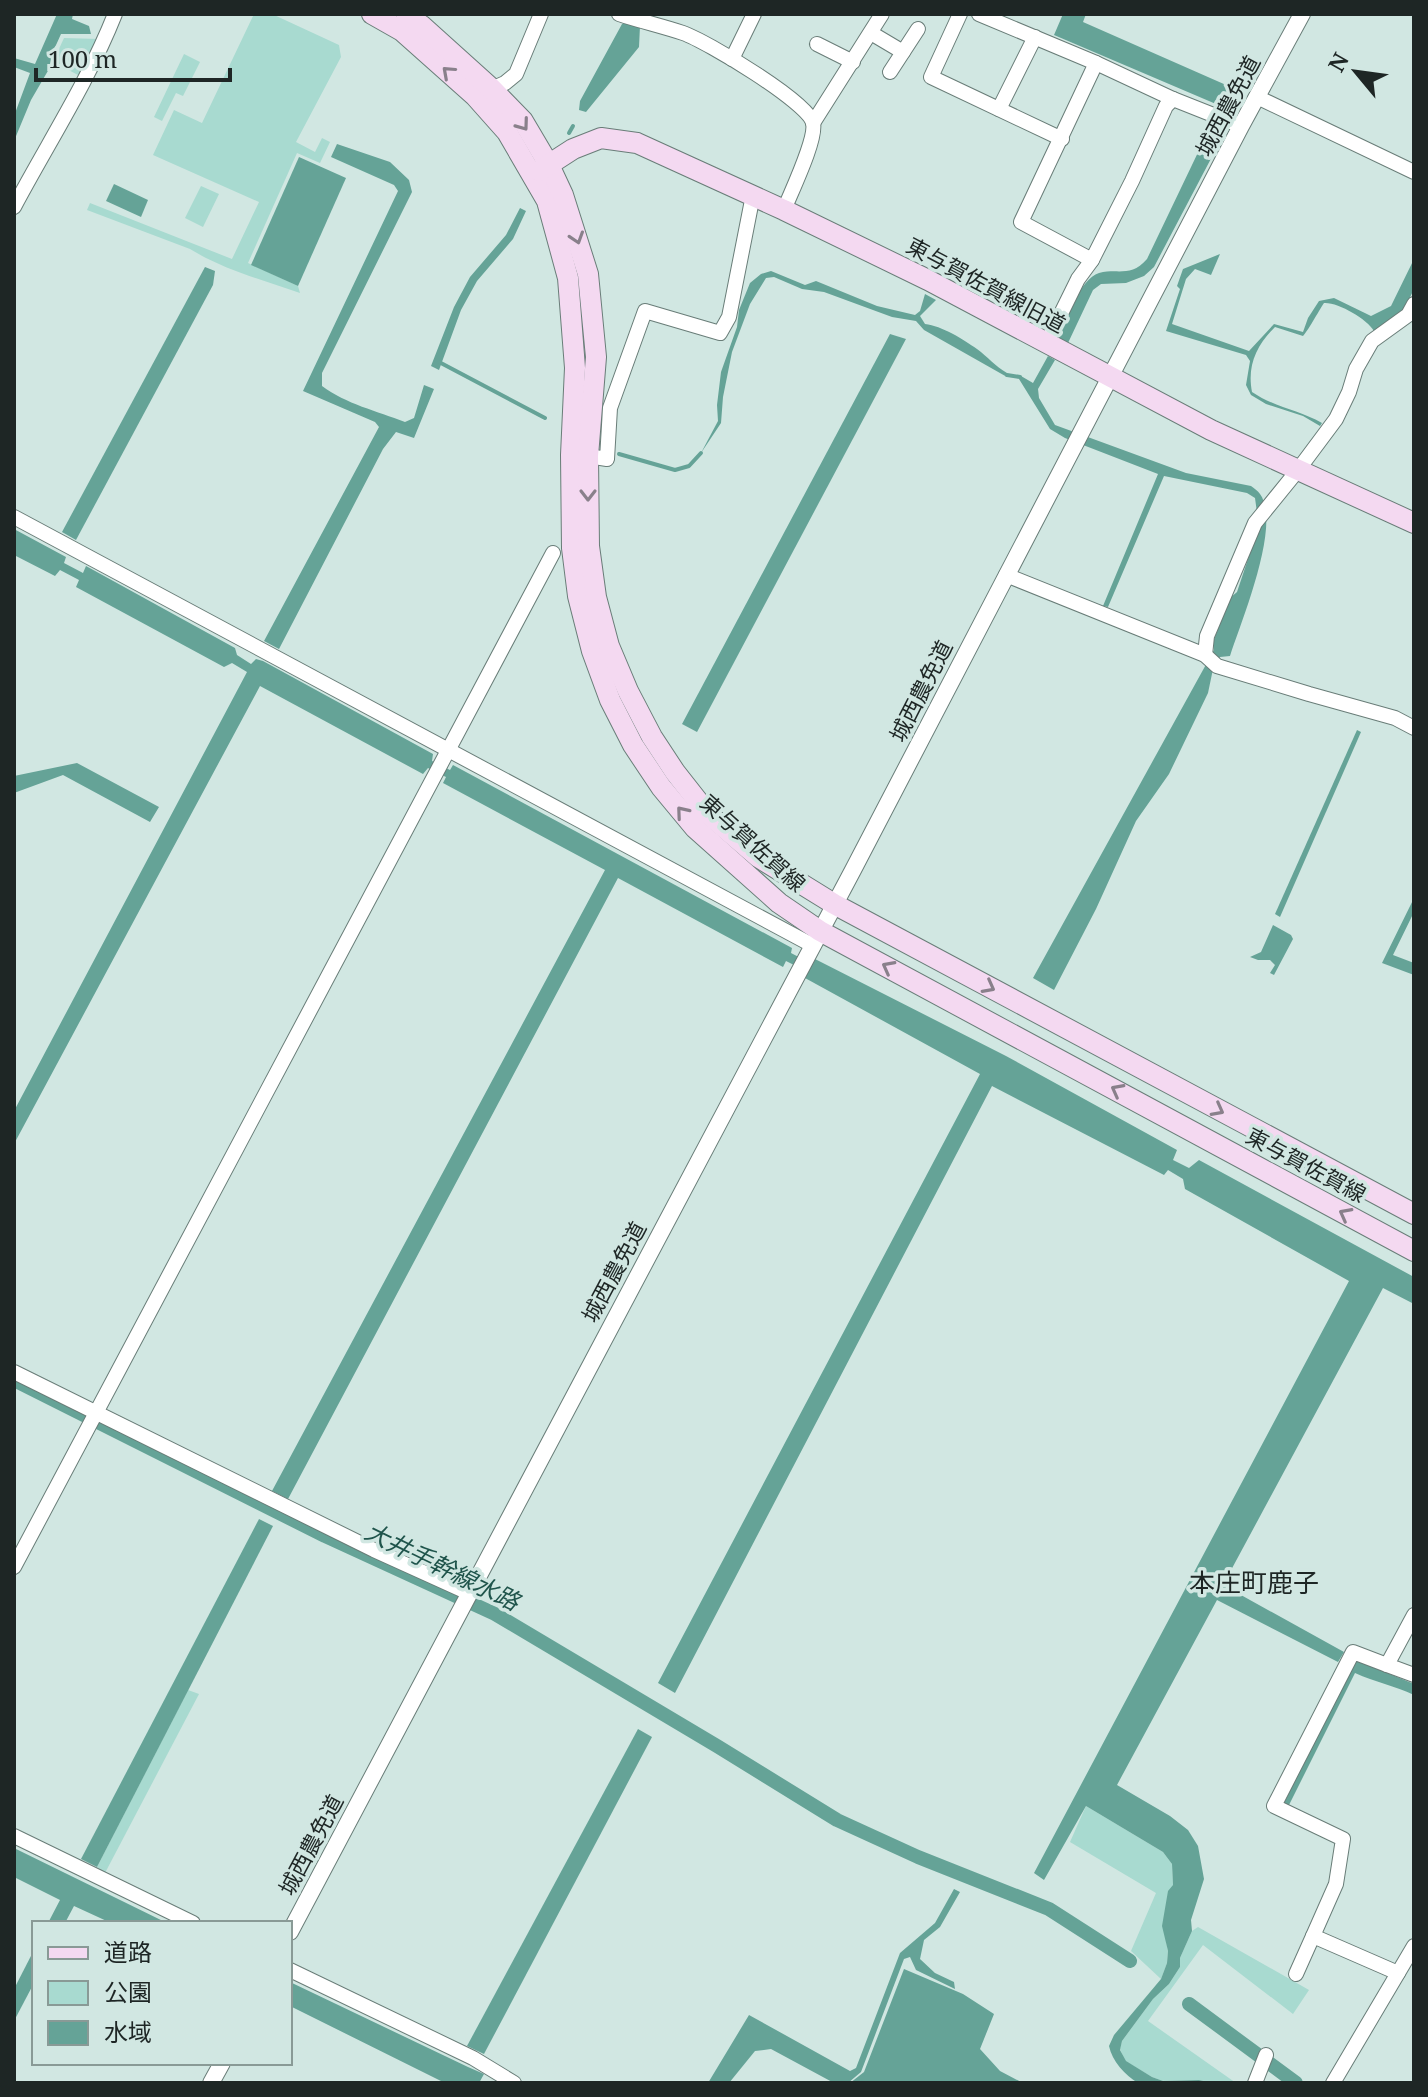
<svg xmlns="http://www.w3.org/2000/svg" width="1428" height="2097" font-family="'Noto Serif','Noto Sans JP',serif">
  <rect width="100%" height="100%" fill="#d1e7e2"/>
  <g fill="#a8dad0">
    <path d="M254 14H272L339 45 341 57 296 142 315 152 322 138 330 142 320 163 297 153 248 263 298 286 300 293C263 280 224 270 190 249L87 210 90 203 232 259 259 202 153 155 174 110 202 123Z"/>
    <path d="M64 38 99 39 80 76 53 62Z"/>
    <path d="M184 54 200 62 183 96 176 93 162 121 154 117Z"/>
    <path d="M201 186 219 194 203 227 185 218Z"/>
    <path d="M188 1690 199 1694 105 1873 97 1867Z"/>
    <path d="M1086 1806 1163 1852 1172 1864 1173 1885 1166 1941 1168 1951 1167 1963 1161 1979 1131 1951 1156 1893 1070 1842Z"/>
    <path d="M1198 1927 1309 1990 1293 2014 1203 1945 1148 2021 1236 2083H1212L1199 2080 1163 2081 1152 2077 1125 2061 1120 2049 1122 2041 1153 1999 1169 1984 1180 1967V1958L1192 1931Z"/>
  </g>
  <g fill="#65a397">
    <path d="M57 14H73L72 19 89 26 91 34H61L52 54 49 69 31 100 14 141V116L30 73 14 67V58L35 64Z"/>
    <path d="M631 14H644L640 26 639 47 586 112 579 110 580 101 622 24 628 21Z"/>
    <path d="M1063 14H1086L1083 22 1242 92 1236 111 1231 110 1223 126 1215 151 1154 267 1144 276 1126 283 1101 284 1093 290 1068 343 1057 338C1065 321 1080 279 1099 273 1118 268 1131 278 1147 259L1203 142 1217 124 1223 107 1054 35Z"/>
    <path d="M337 144 390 162 409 180 412 192 322 373V386C346 404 377 411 405 422L414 418 424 385 434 389 414 438 396 432 383 449 279 649 264 641 379 427 375 422 303 391 398 191 394 185 331 157Z"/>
    <path d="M299 157 346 178 298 286 251 265Z"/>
    <path d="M114 184 148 200 141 217 106 201Z"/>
    <path d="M520 208 526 211 513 239 477 281 461 310 439 370 431 366 454 307 470 277 506 235Z"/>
    <path d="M1220 254 1211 275 1195 269 1186 279 1172 324 1249 351 1274 324 1303 332 1308 318 1319 301 1334 298 1371 316 1391 306 1414 259V289L1402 314 1374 331C1367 319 1338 302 1324 303 1318 312 1308 331 1303 336L1275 327C1256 346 1247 366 1252 392 1274 407 1299 410 1322 423L1320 426 1303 416 1266 404 1251 395 1246 385 1250 361 1246 355 1166 331 1180 289 1177 286 1183 269Z"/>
    <path d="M205 267 215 271 213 285 76 540 62 532Z"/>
    <path d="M771 271 805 285 816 281 877 306 915 315 920 311 925 294 936 300 920 316 925 324C942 326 963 339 977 349 988 357 995 366 1007 373V377L924 330 916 321 892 317 824 292 802 289 774 277 766 278 750 304 732 352 723 397 721 423 701 453 718 421 717 405 721 372 737 327 739 310 750 283 761 274Z"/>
    <path d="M890 334 906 339 697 732 682 724Z"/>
    <path d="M1048 356 1055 360 1038 389 1039 398 1055 425 1186 473 1251 486C1254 488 1258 491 1260 494 1282 524 1241 622 1230 656L1220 657 1213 669 1208 693 1169 774 1136 821 1096 909 1054 990 1033 978 1214 650 1213 642 1230 598 1237 592 1250 553 1252 541 1259 527 1255 498 1247 493 1164 476 1108 607 1103 606 1158 474 1065 438 1050 429 1019 379 1021 376 1033 383Z"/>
    <path d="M14 529 66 557 64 563 83 573 86 566 235 648 237 655 251 664 256 659 263 661 433 754 432 761 450 770 453 765 792 948 791 953 812 964 815 959 1006 1056 1177 1150 1173 1160 1189 1168 1199 1160 1414 1277V1304L1383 1288 1223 1585 1344 1652 1338 1662 1217 1600 1117 1785 1170 1816 1188 1830 1198 1846 1204 1879 1191 1920 1192 1931 1180 1958V1967L1169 1984 1153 1999 1122 2041 1120 2050 1126 2061 1152 2077 1163 2081 1199 2080 1212 2083H1138C1125 2075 1112 2061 1109 2046L1114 2035 1161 1979 1167 1963 1168 1951 1162 1926 1168 1891 1173 1885 1172 1864 1163 1852 1086 1806 1044 1880 1034 1873 1349 1281 1185 1189 1183 1179 1168 1170 1164 1175 992 1086 675 1693 658 1683 980 1074 805 978 808 972 786 961 783 967 618 878 288 1499 272 1491 605 870 443 783 446 777 428 768 423 774 260 686 14 1144V1111L247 672 232 663 224 667 76 587 79 580 60 570 55 576 14 555Z"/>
    <path d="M1357 730 1361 732 1280 917 1275 914Z"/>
    <path d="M77 763 159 807 150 822 63 775 14 793V776Z"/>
    <path d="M1414 898V912L1393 955 1414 963V975L1382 963Z"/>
    <path d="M1273 925 1291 935 1293 939 1274 975 1270 973 1275 965 1270 960H1258L1250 957 1261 952Z"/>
    <path d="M259 1519 273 1526 97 1867 81 1859Z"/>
    <path d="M1356 1660 1414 1684V1695C1395 1686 1375 1682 1355 1673L1289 1805 1284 1803Z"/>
    <path d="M638 1729 652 1737 484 2054 467 2046Z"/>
    <path d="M14 1848 167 1923H111L74 1906 65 1923H48L60 1900 14 1877Z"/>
    <path d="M954 1889 960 1892 940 1927 924 1940 920 1959 935 1973 954 1982 955 1989 916 1970 910 1957 904 1959 861 2072 848 2083H834L771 2049 755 2051 729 2083H708L749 2015 850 2071 856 2068 900 1953 935 1923Z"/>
    <path d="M34 1950V1983L14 2021V1989Z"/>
    <path d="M904 1969 963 1994 994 2014 980 2049 1000 2071 1023 2083H850L864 2072Z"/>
    <path d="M290 1982 468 2067 484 2074 479 2083H445L290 2006Z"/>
  </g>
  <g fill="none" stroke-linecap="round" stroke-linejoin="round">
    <g stroke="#65a397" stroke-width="4">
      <path d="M569 133 573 126"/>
      <path d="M439 362 545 418"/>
      <path d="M1007 375 1020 377"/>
      <path d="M619 454 675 470 689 466 701 453"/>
    </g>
    <g stroke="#65a397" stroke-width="14">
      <path d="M14 1380 325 1536 495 1614 717 1746 837 1820 918 1857 1049 1909 1130 1961"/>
      <path d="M1189 2004 1296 2083"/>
    </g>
    <defs>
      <g id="minor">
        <path d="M619 14C640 21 662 26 683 33 706 41 808 102 813 123 817 139 791 192 784 210"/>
        <path d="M960 14 931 77 1062 139"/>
        <path d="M979 14 1096 63 1173 99 1241 126"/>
        <path d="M871 33 903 52"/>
        <path d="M817 44 853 62"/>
        <path d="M732 59 754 14"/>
        <path d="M1096 63 1021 222 1092 260 1132 181 1166 106 1173 99"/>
        <path d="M890 72 918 29"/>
        <path d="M487 91 505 83 516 74 541 14"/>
        <path d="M1257 97 1414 172"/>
        <path d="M999 109 1035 37"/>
        <path d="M813 123 882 14"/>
        <path d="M14 207C48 143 88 82 115 14"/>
        <path d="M1046 344 1078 279 1092 260"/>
        <path d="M588 456 607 459 610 408 645 311 720 333 729 317 753 195"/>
        <path d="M14 517 812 945"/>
        <path d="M1006 575 1205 655 1217 666 1309 694 1395 718 1414 728"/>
        <path d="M1205 655 1207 636 1255 523 1298 470 1336 419 1349 392 1356 369 1372 341 1408 315 1414 304"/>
        <path d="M14 1372 374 1550 469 1593"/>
        <path d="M14 1567 553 553"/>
        <path d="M1414 1615 1387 1665 1414 1675"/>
        <path d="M1387 1665 1353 1652 1274 1806 1343 1839 1336 1884 1313 1936 1398 1973"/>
        <path d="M14 1836 193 1923"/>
        <path d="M290 1970 473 2058 514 2083"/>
        <path d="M1296 1974 1313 1936"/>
        <path d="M1255 2083 1266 2055"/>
        <path d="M1333 2083 1414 1946"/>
      </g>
      <g id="tertiary">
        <path d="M290 1932 853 870 1241 126 1302 14"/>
        <path d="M211 2083 222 2063"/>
      </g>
      <g id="secondary">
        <path d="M372 14 402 31 475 96 507 132 547 201 568 278 575 368 571 455 572 548 578 596 592 651 610 700 633 745 661 787 695 828 779 903 820 931 1414 1251"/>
        <path d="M406 14 421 25 492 89 523 121 549 165 563 195 588 274 596 357 588 456 589 546 596 597 609 646 628 691 652 737 675 772 708 814 758 857 834 904 1414 1214"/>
        <path d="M539 171 573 149 601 138 637 143 784 210 928 280 1211 430 1414 523"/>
      </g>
    </defs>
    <use href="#minor" stroke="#697d78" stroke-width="16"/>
    <use href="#tertiary" stroke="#697d78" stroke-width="18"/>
    <use href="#secondary" stroke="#697d78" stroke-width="22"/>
    <use href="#minor" stroke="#fff" stroke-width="14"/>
    <use href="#tertiary" stroke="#fff" stroke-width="16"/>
    <use href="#secondary" stroke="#f4d9f1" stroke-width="20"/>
  </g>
  <defs><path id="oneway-chevron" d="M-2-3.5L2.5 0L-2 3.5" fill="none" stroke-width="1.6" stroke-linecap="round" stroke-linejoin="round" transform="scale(2)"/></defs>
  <g stroke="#89808b">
    <use href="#oneway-chevron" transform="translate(448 72) rotate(-138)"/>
    <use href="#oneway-chevron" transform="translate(523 125) rotate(54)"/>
    <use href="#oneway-chevron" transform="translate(577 238) rotate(72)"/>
    <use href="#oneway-chevron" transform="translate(588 495) rotate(90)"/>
    <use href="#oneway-chevron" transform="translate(682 812) rotate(-130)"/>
    <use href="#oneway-chevron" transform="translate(888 967) rotate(-152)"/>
    <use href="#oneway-chevron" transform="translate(989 987) rotate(28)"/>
    <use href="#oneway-chevron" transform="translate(1117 1090) rotate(-152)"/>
    <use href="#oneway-chevron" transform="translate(1218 1110) rotate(28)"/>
    <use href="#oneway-chevron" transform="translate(1345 1214) rotate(-152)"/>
  </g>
  <g text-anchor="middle" stroke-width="7" stroke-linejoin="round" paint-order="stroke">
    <g font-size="22" fill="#1e2625" stroke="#d1e7e2">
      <text transform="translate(1228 106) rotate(-62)" y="8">城西農免道</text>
      <text transform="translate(986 285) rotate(28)" y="8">東与賀佐賀線旧道</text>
      <text transform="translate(921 691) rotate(-63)" y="8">城西農免道</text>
      <text transform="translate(753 843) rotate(42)" y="8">東与賀佐賀線</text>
      <text transform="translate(1306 1165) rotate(28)" y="8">東与賀佐賀線</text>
      <text transform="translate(614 1272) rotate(-62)" y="8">城西農免道</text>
      <text transform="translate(311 1845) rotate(-62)" y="8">城西農免道</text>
    </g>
    <g font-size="24" font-style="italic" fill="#1f544b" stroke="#d1e7e2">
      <text transform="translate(442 1567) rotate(26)" y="8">大井手幹線水路</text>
    </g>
    <g font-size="26" fill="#1e2625" stroke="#d1e7e2">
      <text x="1254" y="1592">本庄町鹿子</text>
    </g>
  </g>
  <rect width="1428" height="2097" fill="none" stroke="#1e2625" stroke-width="32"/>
  <rect x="32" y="1921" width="260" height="144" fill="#d1e7e2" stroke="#899a96" stroke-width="2"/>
  <rect x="48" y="1947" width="40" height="12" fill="#f4d9f1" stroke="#899a96" stroke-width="2"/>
  <text x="104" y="1961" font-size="24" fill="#1e2625">道路</text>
  <rect x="48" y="1981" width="40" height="24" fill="#a8dad0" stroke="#899a96" stroke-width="2"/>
  <text x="104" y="2001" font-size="24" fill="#1e2625">公園</text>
  <rect x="48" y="2021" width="40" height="24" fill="#65a397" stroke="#899a96" stroke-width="2"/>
  <text x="104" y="2041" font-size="24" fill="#1e2625">水域</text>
  <g transform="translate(1356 72) rotate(299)" stroke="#d1e7e2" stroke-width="6" paint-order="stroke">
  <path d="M0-6L14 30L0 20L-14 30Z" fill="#1e2625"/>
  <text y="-12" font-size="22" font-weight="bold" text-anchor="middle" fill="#1e2625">N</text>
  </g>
  <path d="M36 68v12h194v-12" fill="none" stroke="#1e2625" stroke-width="4"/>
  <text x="48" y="68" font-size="24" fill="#1e2625" stroke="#d1e7e2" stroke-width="6" paint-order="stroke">100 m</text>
</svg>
